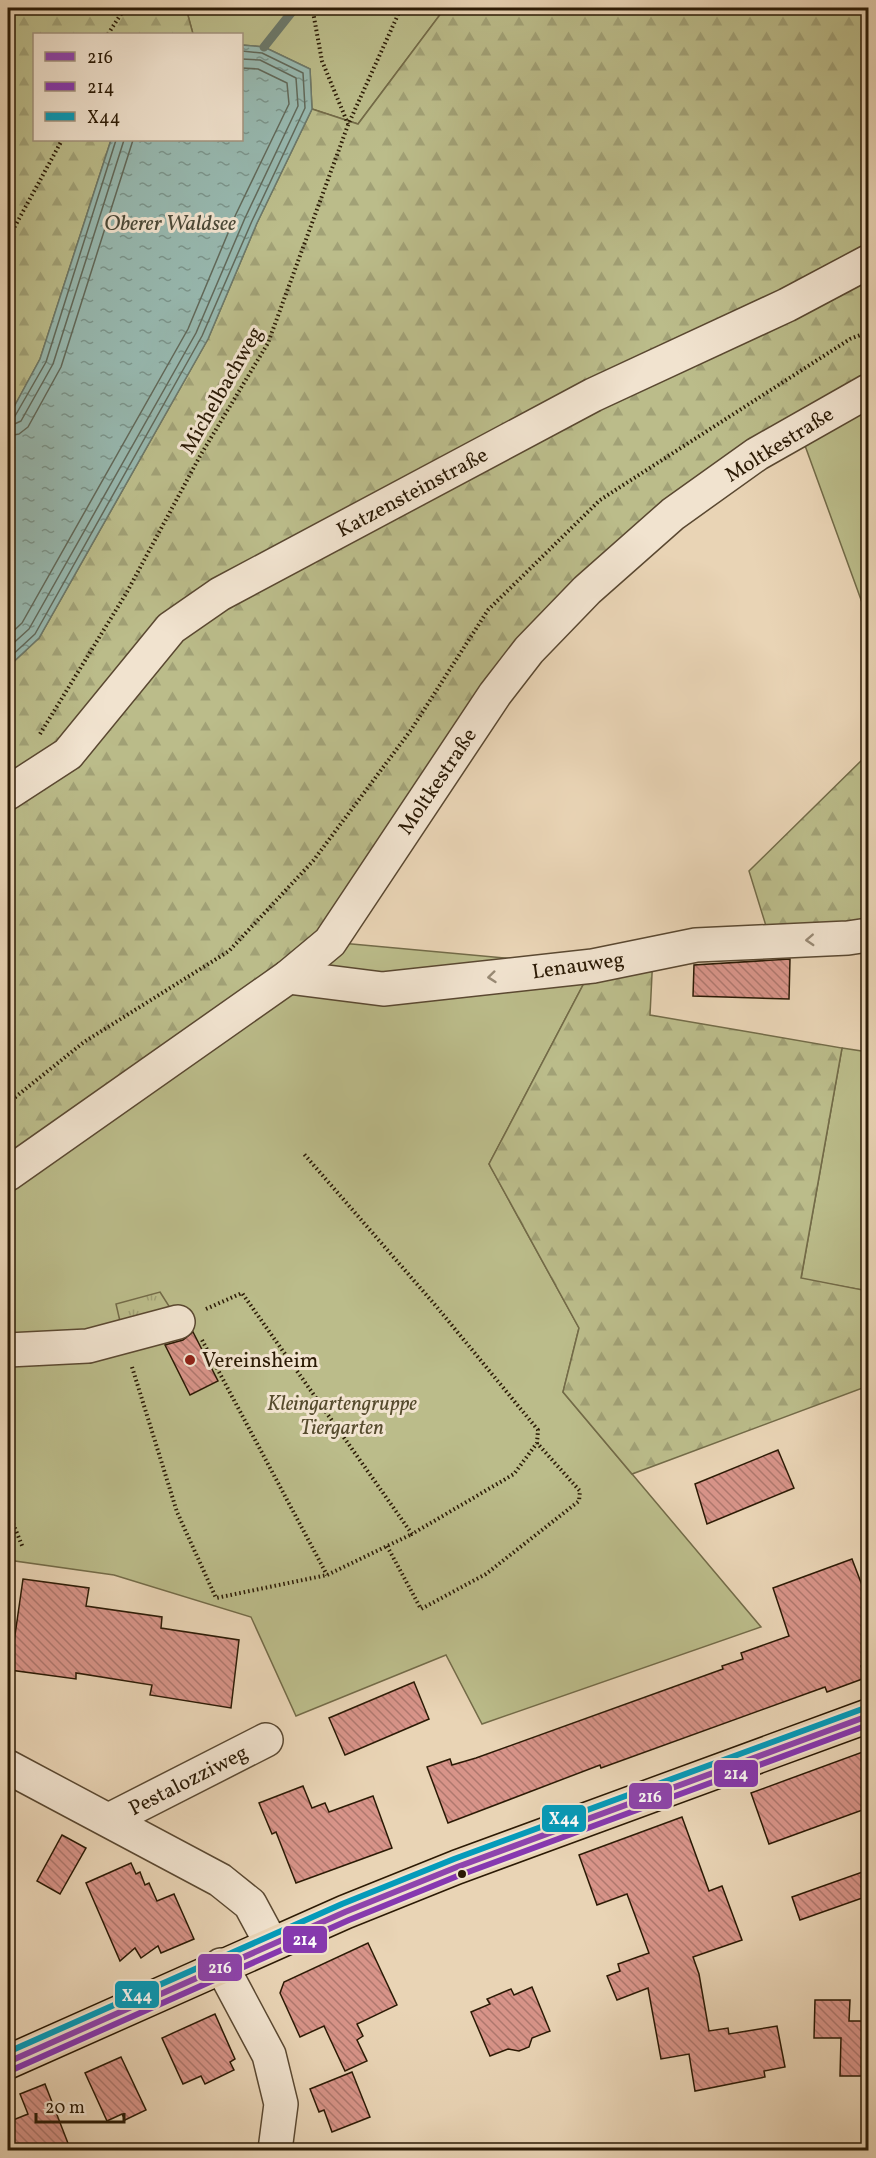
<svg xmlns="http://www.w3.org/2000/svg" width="876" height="2158" font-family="Vollkorn,serif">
  <defs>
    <pattern id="forest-firs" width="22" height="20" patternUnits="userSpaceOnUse" patternTransform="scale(1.5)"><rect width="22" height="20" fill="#bbbc8a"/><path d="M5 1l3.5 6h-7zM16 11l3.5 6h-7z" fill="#a1a176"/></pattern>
    <pattern id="park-tufts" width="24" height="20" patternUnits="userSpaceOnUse" patternTransform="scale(1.5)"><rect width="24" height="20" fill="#bbbc8a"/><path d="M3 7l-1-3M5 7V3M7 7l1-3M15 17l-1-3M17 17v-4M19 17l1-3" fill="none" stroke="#a1a176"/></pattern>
    <pattern id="water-ripples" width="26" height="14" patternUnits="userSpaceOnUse" patternTransform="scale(1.5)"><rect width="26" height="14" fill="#97b8af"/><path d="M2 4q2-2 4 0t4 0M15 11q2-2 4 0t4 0" fill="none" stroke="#7b958c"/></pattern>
    <pattern id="building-back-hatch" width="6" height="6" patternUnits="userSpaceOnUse" patternTransform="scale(1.5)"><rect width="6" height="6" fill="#d89489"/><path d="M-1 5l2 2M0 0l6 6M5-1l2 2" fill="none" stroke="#af786e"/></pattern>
  </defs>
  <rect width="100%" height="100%" fill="#e9d4b5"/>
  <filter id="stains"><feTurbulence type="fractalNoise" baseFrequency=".00333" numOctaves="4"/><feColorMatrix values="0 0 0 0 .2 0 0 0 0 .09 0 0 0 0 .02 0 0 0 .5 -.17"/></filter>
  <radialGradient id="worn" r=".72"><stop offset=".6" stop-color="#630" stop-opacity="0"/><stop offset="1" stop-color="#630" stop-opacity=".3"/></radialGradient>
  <g fill="#bbbc8a" stroke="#736b48" stroke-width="1.5">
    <path d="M186 8H445L358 124 312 109 310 69 264 47 242 45V34H193Z"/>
    <path d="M868 391V619L799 429Z"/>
    <path d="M330 942 593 966 489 1164 579 1328 563 1392 761 1627 482 1724 446 1655 296 1716 251 1617 114 1575 8 1560V1174Z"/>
    <path d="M842 1048 868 1052V1291L801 1279Z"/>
  </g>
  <g fill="url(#forest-firs)" stroke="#736b48" stroke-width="1.5">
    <path d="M8 8H186L193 34H34V140H111L40 359 8 418Z"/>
    <path d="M445 8H868V391L587 590 330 942 8 1174V667L39 638 208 339 257 223 312 109 358 124Z"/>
    <path d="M868 754V935L771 942 749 871Z"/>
    <path d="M653 954 650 1015 842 1048 801 1278 868 1291V1386L632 1474 563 1392 579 1328 489 1164 593 966Z"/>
  </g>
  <path fill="url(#park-tufts)" stroke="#736b48" stroke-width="1.5" d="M160 1292 174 1314 122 1330 116 1304Z"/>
  <path fill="url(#water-ripples)" stroke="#6c796b" stroke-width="1.5" d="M242 45 264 47 310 69 312 109 257 223 208 339 39 638 8 667V418L40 359 111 140H242Z"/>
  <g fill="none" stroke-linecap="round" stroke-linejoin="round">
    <g stroke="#61695a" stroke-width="1.5">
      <path d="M8 419 15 416 46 362 116 140"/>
      <path d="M8 427 21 421 53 364 124 140"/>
      <path d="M8 436 19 434 28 427 61 367 133 140"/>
      <path d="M8 636 22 623 188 329 236 214 289 104 287 83 258 69 242 68"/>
      <path d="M8 648 29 629 196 333 245 218 298 106 296 78 260 60 242 59"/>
      <path d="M8 659 35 634 202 336 252 221 305 108 303 73 262 53 242 51"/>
    </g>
    <path stroke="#6c796b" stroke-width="9" d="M264 47 295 8"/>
  </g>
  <g fill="url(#building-back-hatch)" stroke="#2b1a05" stroke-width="1.5">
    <path d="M790 959 789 999 693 996 694 965Z"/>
    <path d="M193 1332 218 1381 190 1395 165 1345 183 1340Z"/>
    <path d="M778 1450 794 1488 707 1524 695 1484Z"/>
    <path d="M852 1559 868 1601V1664L861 1666 865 1678 827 1692 825 1687 601 1768 600 1765 448 1823 427 1767 450 1759 452 1765 476 1758 723 1669 722 1666 743 1659 741 1653 789 1636 773 1588Z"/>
    <path d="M23 1579 89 1588 86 1606 162 1617 161 1628 239 1640 231 1708 150 1695 152 1685 76 1673V1679L10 1670Z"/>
    <path d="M414 1682 429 1719 345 1755 329 1718Z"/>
    <path d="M868 1750V1808L769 1844 751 1793Z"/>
    <path d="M303 1786 312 1808 325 1803 329 1812 373 1796 392 1848 296 1883 276 1832 272 1834 259 1803Z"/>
    <path d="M682 1817 709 1891 722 1886 742 1940 693 1957 699 1974 709 2031 728 2028 729 2034 777 2026 785 2067 764 2071 765 2077 695 2091 689 2054 661 2059 648 1988 617 2000 607 1976 620 1971 618 1964 649 1953 627 1894 597 1905 579 1855Z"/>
    <path d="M62 1835 86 1848 60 1894 37 1881Z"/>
    <path d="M131 1863 136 1874 140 1872 145 1885 149 1883 157 1901 174 1894 194 1939 161 1953 158 1946 141 1958 135 1948 120 1961 86 1883Z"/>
    <path d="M868 1870V1896L800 1920 792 1897Z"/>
    <path d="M368 1943 397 2005 357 2024 363 2036 357 2040 367 2061 345 2071 324 2026 300 2037 280 1993 284 1982Z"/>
    <path d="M532 1987 550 2031 532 2038 529 2047 519 2051 508 2049 490 2056 471 2012 490 2004 487 1999 511 1989 514 1995Z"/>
    <path d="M815 2000H850L849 2021H868V2069H865L864 2076H840L841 2038H814Z"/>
    <path d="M215 2014 235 2059 230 2062 234 2070 205 2084 201 2076 183 2084 162 2038Z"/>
    <path d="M121 2057 146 2110 125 2120 122 2114 107 2121 85 2073Z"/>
    <path d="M352 2072 370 2117 332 2132 324 2110 319 2112 310 2089Z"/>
    <path d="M45 2084 71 2151H8V2122L28 2114 20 2094Z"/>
  </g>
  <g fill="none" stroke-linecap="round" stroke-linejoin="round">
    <defs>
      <g id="minor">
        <path d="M8 793 68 754 171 628 220 594 593 395 787 305 868 262"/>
        <path d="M288 977 383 989 593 966 696 945 848 938 868 935"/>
        <path d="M8 1174 288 977 330 942 495 694 529 650 587 590 673 514 757 454 868 391"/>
        <path d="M8 1350 88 1346 178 1322"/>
        <path d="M8 1767 220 1880 250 1904 271 1943"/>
        <path d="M109 1820 266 1740"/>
        <path d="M221 1965 269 2055 281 2104 275 2150"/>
      </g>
      <path id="major" d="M8 2062 345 1912 457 1867 868 1716"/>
    </defs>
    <use href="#minor" stroke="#5a4831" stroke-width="36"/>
    <use href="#major" stroke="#2b1a05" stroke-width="36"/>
    <g stroke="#2b1a05" stroke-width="4" stroke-dasharray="1.5 3" stroke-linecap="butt">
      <path d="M303 8C318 14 332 12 348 8"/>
      <path d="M313 12 322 61 348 124"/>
      <path d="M108 34 125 8"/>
      <path d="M8 239 62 140"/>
      <path d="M40 734 127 592 200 456 268 343 348 125 401 8"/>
      <path d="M8 1103 84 1042 229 951 313 861 411 730 488 610 600 500 850 339 868 332"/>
      <path d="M206 1309 242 1293 412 1534 514 1474 537 1443 538 1430 436 1306 304 1154"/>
      <path d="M202 1340 327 1575"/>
      <path d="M132 1367 177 1512 216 1598 327 1575 412 1534"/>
      <path d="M8 1511 23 1548"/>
      <path d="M387 1546 421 1609 486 1574 579 1501 580 1491 537 1443"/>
    </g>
    <use href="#minor" stroke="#f1e3cf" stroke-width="33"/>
    <use href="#major" stroke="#e9d4b5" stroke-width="33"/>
    <defs>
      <path id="bus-1" d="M8 2062 345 1912 457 1867 868 1716"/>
      <path id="bus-2" d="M12 2070 349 1920 460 1875 868 1725"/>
      <path id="bus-3" d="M8 2052 342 1904 454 1859 865 1708"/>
    </defs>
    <use href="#bus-1" stroke="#f1e3cf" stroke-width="10"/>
    <use href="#bus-2" stroke="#f1e3cf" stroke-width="10"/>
    <use href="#bus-3" stroke="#f1e3cf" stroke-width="10"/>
    <use href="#bus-1" stroke="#8e44ad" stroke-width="6"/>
    <use href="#bus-2" stroke="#8638b0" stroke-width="6"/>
    <use href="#bus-3" stroke="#049bba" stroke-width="6"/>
  </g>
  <defs><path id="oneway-chevron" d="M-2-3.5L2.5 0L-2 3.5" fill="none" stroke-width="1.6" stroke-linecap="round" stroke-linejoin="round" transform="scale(1.5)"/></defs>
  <g stroke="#988974">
    <use href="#oneway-chevron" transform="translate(810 940) rotate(177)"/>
    <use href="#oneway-chevron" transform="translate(492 977) rotate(174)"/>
  </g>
  <circle fill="#8f2418" stroke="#f1e3cf" stroke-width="2" cx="190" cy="1360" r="6"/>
  <circle fill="#2b1a05" stroke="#f1e3cf" stroke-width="2" cx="462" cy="1874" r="5"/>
  <g text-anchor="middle" stroke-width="6" stroke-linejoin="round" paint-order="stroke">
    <g font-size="21" fill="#2b1a05" stroke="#f1e3cf">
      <text transform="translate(221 390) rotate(-60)" y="7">Michelbachweg</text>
      <text transform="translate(779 444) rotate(-32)" y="7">Moltkestraße</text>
      <text transform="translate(412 492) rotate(-28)" y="7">Katzensteinstraße</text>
      <text transform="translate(437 781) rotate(-56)" y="7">Moltkestraße</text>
      <text transform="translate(578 965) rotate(-8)" y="7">Lenauweg</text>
      <text transform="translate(188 1780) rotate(-27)" y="7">Pestalozziweg</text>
    </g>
    <g font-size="21" fill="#2b1a05" stroke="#f1e3cf" text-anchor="start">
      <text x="202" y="1367">Vereinsheim</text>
    </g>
    <g font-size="21" font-style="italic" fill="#564b2d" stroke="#f1e3cf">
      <text x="342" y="1410">Kleingartengruppe<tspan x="342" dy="24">Tiergarten</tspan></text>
    </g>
    <g font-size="22" font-style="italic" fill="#4b4938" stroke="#f1e3cf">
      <text x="170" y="230">Oberer Waldsee</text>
    </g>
  </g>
  <g stroke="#f1e3cf" stroke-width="2">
    <rect x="713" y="1759" width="46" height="29" rx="6" fill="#8638b0"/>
    <rect x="628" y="1782" width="45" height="28" rx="6" fill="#8e44ad"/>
    <rect x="541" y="1804" width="46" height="29" rx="6" fill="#049bba"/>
    <rect x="282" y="1925" width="46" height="29" rx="6" fill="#8638b0"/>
    <rect x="197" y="1953" width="46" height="29" rx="6" fill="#8e44ad"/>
    <rect x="114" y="1980" width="46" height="29" rx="6" fill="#049bba"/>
  </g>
  <g font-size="16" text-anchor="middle" font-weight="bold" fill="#fff">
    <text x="736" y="1779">214</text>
    <text x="650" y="1802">216</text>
    <text x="564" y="1824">X44</text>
    <text x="305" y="1945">214</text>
    <text x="220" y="1973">216</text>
    <text x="137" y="2001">X44</text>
  </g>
  <rect width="876" height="2158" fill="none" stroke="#e9d4b5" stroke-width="30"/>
  <rect x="9" y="9" width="858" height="2140" fill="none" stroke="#2b1a05" stroke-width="3"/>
  <rect x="15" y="15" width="846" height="2128" fill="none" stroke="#2b1a05" stroke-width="1.5"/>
  <rect x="33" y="33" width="210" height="108" fill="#f1e3cf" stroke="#a2937e" stroke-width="1.5"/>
  <rect x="45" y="52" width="30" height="9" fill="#8e44ad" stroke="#a2937e" stroke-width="1.5"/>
  <text x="87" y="63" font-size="18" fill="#2b1a05">216</text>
  <rect x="45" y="82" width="30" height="9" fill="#8638b0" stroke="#a2937e" stroke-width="1.5"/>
  <text x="87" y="93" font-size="18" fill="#2b1a05">214</text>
  <rect x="45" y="112" width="30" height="9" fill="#049bba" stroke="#a2937e" stroke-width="1.5"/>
  <text x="87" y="123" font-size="18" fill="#2b1a05">X44</text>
  <path d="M36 2113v9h88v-9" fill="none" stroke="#2b1a05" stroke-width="3"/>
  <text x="45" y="2113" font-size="18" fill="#2b1a05" stroke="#f1e3cf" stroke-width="4.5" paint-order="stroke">20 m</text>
  <rect width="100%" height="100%" filter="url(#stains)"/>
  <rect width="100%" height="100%" fill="url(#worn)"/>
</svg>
